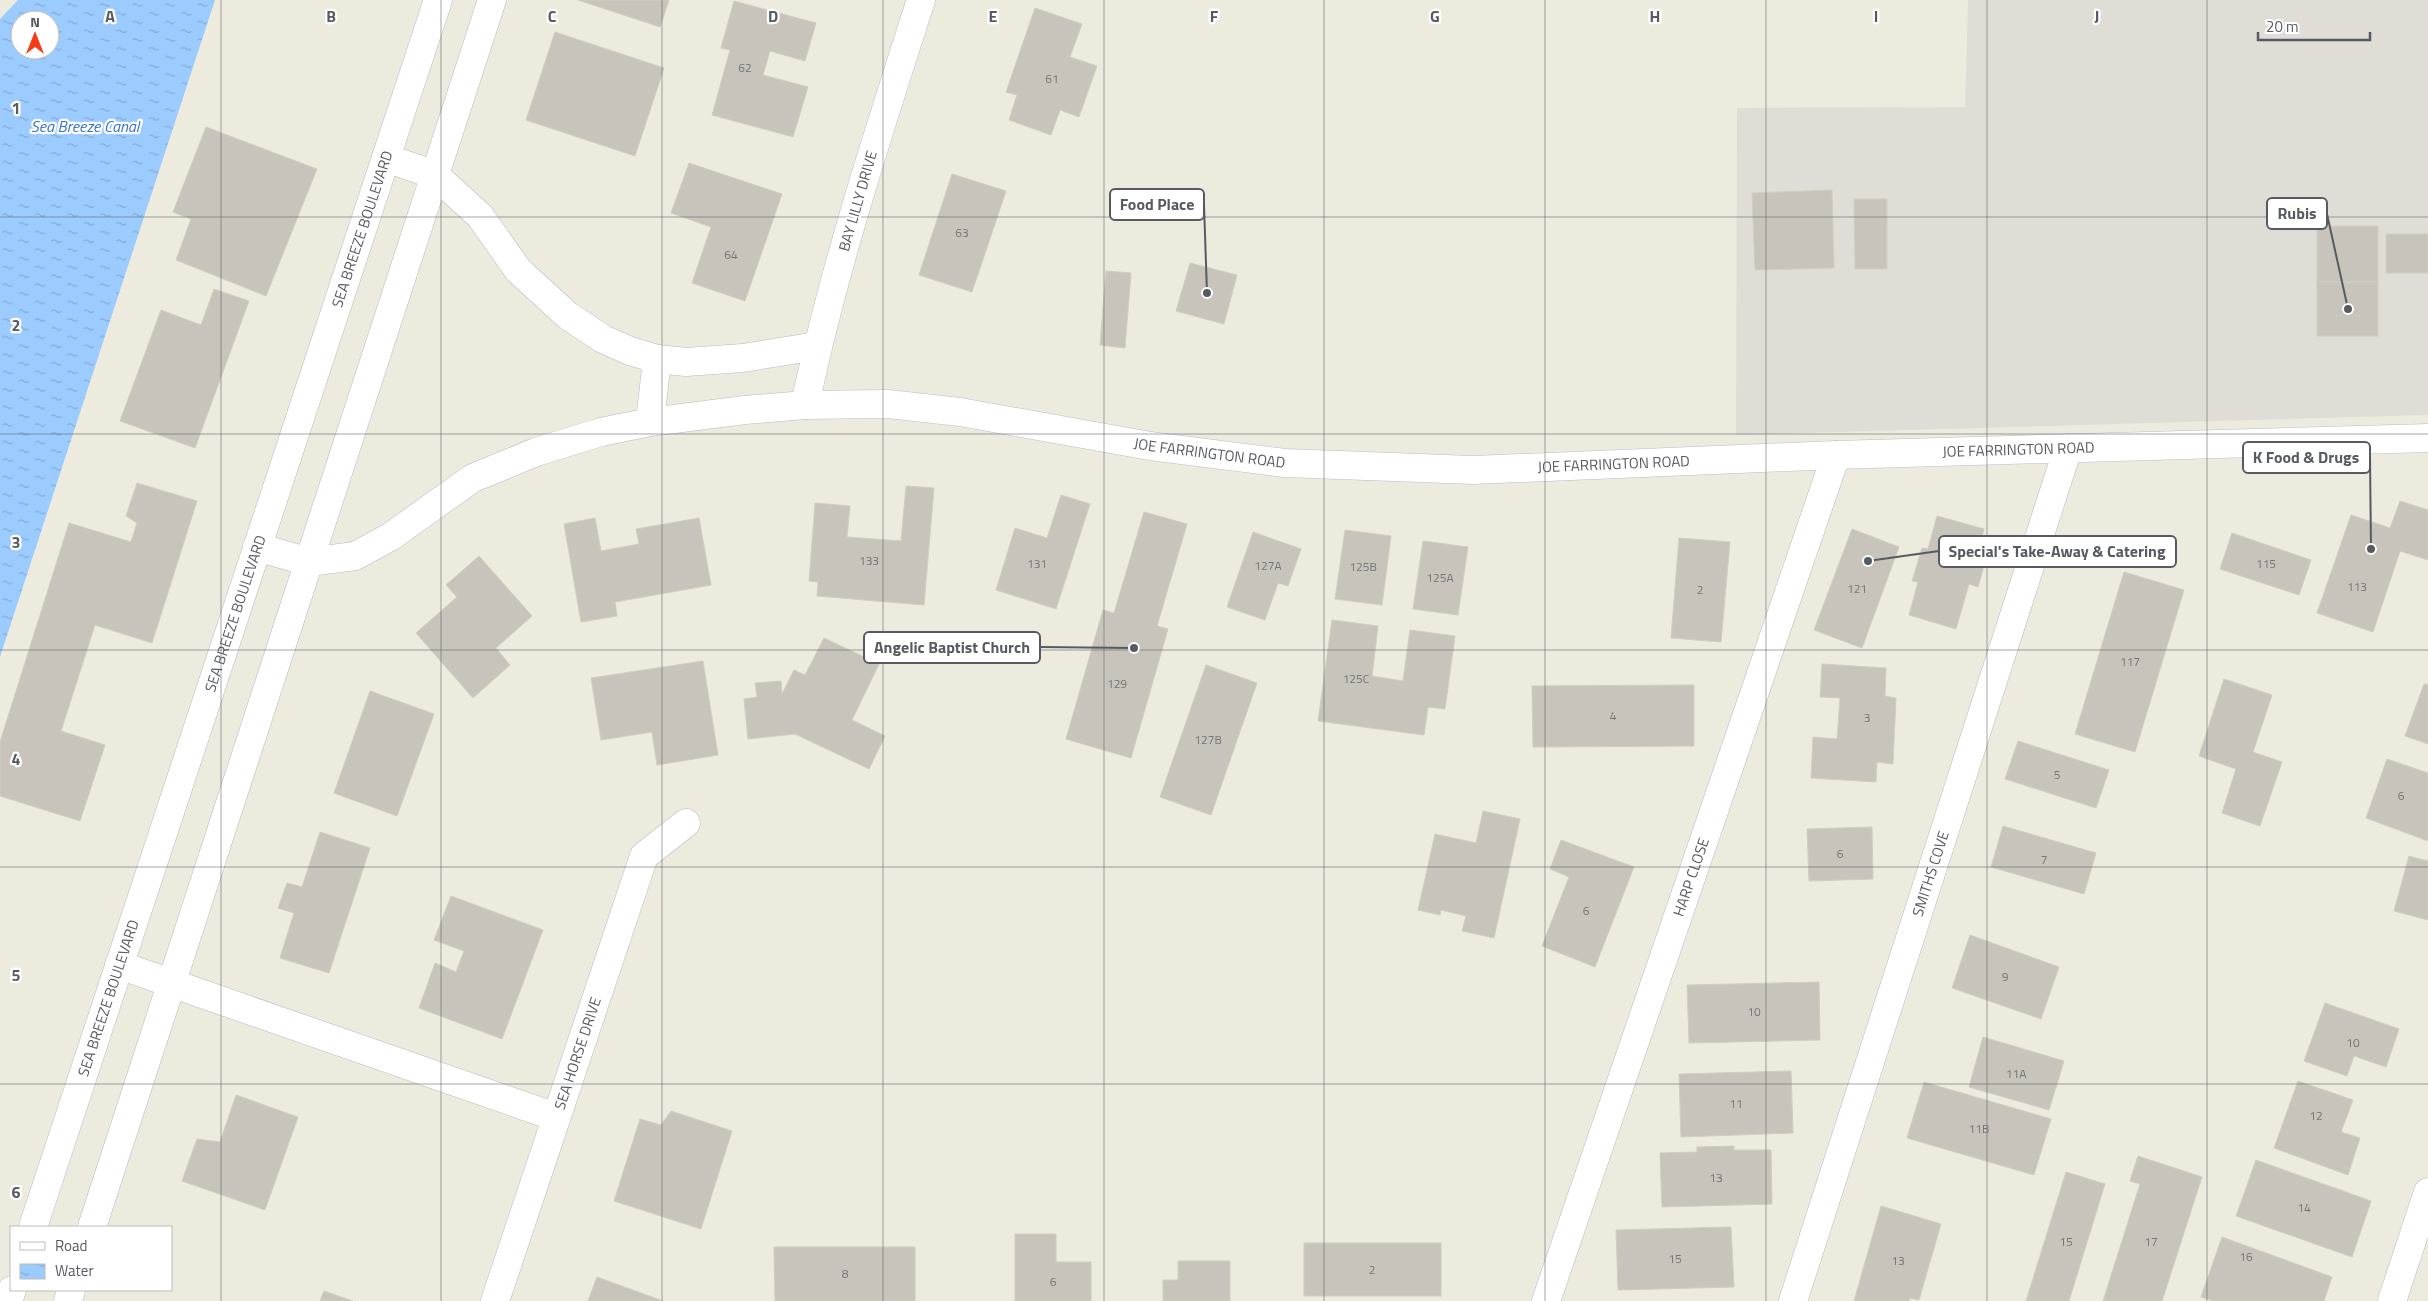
<svg xmlns="http://www.w3.org/2000/svg" width="2428" height="1301" font-family="'Titillium Web',sans-serif">
  <defs>
    <pattern id="water-ripples" width="26" height="14" patternUnits="userSpaceOnUse" patternTransform="scale(1.25)"><rect width="26" height="14" fill="#9cccff"/><path d="M2 4q2-2 4 0t4 0M15 11q2-2 4 0t4 0" fill="none" stroke="#82a9d2"/></pattern>
  </defs>
  <rect width="100%" height="100%" fill="#edebde"/>
  <path fill="#e0ddd6" d="M1968 0H2428V415L1736 435 1737 108 1965 107Z"/>
  <path fill="url(#water-ripples)" fill-rule="evenodd" d="M18 0H215L0 657V19ZM20 20H50V50H20Z"/>
  <g fill="#c8c4bb" stroke="#d2cdbc">
    <path d="M578 0H669L660 27Z"/>
    <path d="M734 1 816 23 805 61 770 51 763 75 808 87 793 137 712 115 730 50 721 48Z"/>
    <path d="M1035 8 1082 24 1070 57 1097 66 1079 117 1060 110 1051 135 1009 120 1017 95 1006 92Z"/>
    <path d="M555 32 664 68 635 156 526 120Z"/>
    <path d="M206 127 317 169 266 296 176 260 191 219 173 212Z"/>
    <path d="M689 163 782 194 745 301 692 283 711 227 671 213Z"/>
    <path d="M952 174 1006 191 972 292 919 275Z"/>
    <path d="M1832 190 1834 268 1755 270 1752 193Z"/>
    <path d="M1854 199H1887V269H1855Z"/>
    <rect x="2317" y="226" width="61" height="56"/>
    <rect x="2386" y="234" width="42" height="39"/>
    <path d="M1190 263 1237 275 1224 324 1176 311Z"/>
    <path d="M1106 271 1131 273 1125 348 1100 345Z"/>
    <rect x="2317" y="282" width="61" height="54"/>
    <path d="M214 289 249 301 195 448 120 421 161 310 201 325Z"/>
    <path d="M137 483 197 501 152 643 95 625 61 731 105 745 80 821 0 796V742L69 523 131 542 137 523 126 516Z"/>
    <path d="M906 486 934 488 924 605 817 596 818 582 809 581 815 503 850 506 847 537 901 541Z"/>
    <path d="M1061 495 1090 504 1056 609 996 590 1015 528 1047 538Z"/>
    <path d="M2400 501 2428 510V560L2400 551 2373 632 2317 613 2351 515 2390 528Z"/>
    <path d="M1144 512 1187 524 1157 626 1168 629 1131 758 1066 739 1103 610 1114 613Z"/>
    <path d="M1937 516 1984 529 1975 563 1984 566 1978 587 1969 584 1956 629 1909 615 1918 582 1912 581 1922 548 1928 549Z"/>
    <path d="M595 518 601 551 639 544 636 529 699 518 711 585 615 602 617 616 581 622 564 524Z"/>
    <path d="M1852 529 1899 547 1862 648 1814 630Z"/>
    <path d="M1345 530 1391 536 1382 605 1335 599Z"/>
    <path d="M1253 532 1301 549 1288 586 1278 583 1265 620 1227 607Z"/>
    <path d="M2232 533 2311 560 2299 595 2220 569Z"/>
    <path d="M1679 538 1730 542 1721 642 1671 638Z"/>
    <path d="M1423 541 1468 547 1458 615 1413 609Z"/>
    <path d="M479 556 532 616 496 648 510 665 473 698 416 633 457 597 446 585Z"/>
    <path d="M2124 572 2184 590 2135 752 2075 734Z"/>
    <path d="M1332 620 1378 626 1372 676 1403 681 1410 630 1455 636 1445 709 1428 707 1424 735 1318 721Z"/>
    <path d="M824 638 879 664 852 720 885 736 869 769 795 734 748 739 744 699 757 697 755 683 781 681 782 694 794 670 805 675Z"/>
    <path d="M703 661 718 755 657 765 652 732 601 740 591 678Z"/>
    <path d="M1822 664 1886 668 1885 696 1896 698 1893 764 1877 762 1876 782 1811 778 1813 737 1837 739 1840 698 1820 697Z"/>
    <path d="M1206 665 1257 683 1211 815 1160 797Z"/>
    <path d="M2224 679 2272 695 2253 752 2282 762 2260 826 2222 813 2236 769 2199 756Z"/>
    <path d="M2424 684 2428 685V744L2405 736Z"/>
    <path d="M1694 685V746L1533 747 1532 686Z"/>
    <path d="M370 691 434 714 397 816 334 793Z"/>
    <path d="M2018 741 2109 770 2096 808 2005 779Z"/>
    <path d="M2387 759 2428 773V841L2366 818Z"/>
    <path d="M1483 811 1520 819 1494 938 1462 931 1466 916 1441 910 1440 915 1418 910 1435 834 1476 843Z"/>
    <path d="M2003 826 2096 853 2084 894 1991 867Z"/>
    <path d="M1872 827 1873 879 1809 881 1807 829Z"/>
    <path d="M320 832 370 848 329 973 280 958 294 913 278 908 287 883 302 887Z"/>
    <path d="M1561 840 1634 867 1595 967 1542 946 1569 877 1550 869Z"/>
    <path d="M2409 856 2428 861V920L2394 911Z"/>
    <path d="M451 896 543 930 502 1039 419 1008 435 963 456 972 464 951 434 940Z"/>
    <path d="M1970 935 2059 967 2041 1019 1952 988Z"/>
    <path d="M1819 982 1820 1040 1689 1043 1687 985Z"/>
    <path d="M2325 1003 2399 1029 2386 1067 2354 1056 2347 1076 2304 1061Z"/>
    <path d="M1983 1037 2064 1061 2049 1110 1969 1087Z"/>
    <path d="M1791 1071 1793 1133 1681 1137 1679 1074Z"/>
    <path d="M2298 1081 2353 1100 2341 1132 2360 1138 2348 1175 2274 1148Z"/>
    <path d="M1924 1082 2051 1119 2034 1175 1907 1138Z"/>
    <path d="M236 1095 298 1117 265 1210 182 1181 197 1139 220 1142Z"/>
    <path d="M671 1111 732 1131 701 1229 614 1201 640 1119 661 1125Z"/>
    <path d="M1734 1146V1150H1771L1772 1204 1662 1207 1660 1153 1697 1152V1147Z"/>
    <path d="M2138 1156 2202 1177 2162 1301H2103L2140 1184 2130 1181Z"/>
    <path d="M2256 1160 2371 1201 2352 1257 2236 1216Z"/>
    <path d="M2066 1172 2105 1184 2069 1301H2026Z"/>
    <path d="M1881 1206 1941 1224 1919 1300 1910 1298 1909 1301H1854Z"/>
    <path d="M1731 1227 1734 1287 1618 1290 1616 1230Z"/>
    <path d="M1015 1234H1056V1262H1091V1301H1015Z"/>
    <path d="M2222 1237 2332 1277 2324 1301H2213L2201 1297Z"/>
    <rect x="1304" y="1243" width="137" height="53"/>
    <path d="M774 1247H915V1301H775Z"/>
    <path d="M1178 1261H1230V1301H1163V1280H1178Z"/>
    <path d="M597 1277 663 1301H588Z"/>
    <path d="M324 1291 353 1301H320Z"/>
  </g>
  <g fill="none" stroke-linecap="round" stroke-linejoin="round">
    <defs>
      <g id="minor">
        <path d="M386 158 435 175 480 216 518 270 567 315 603 339 630 351 657 359 686 362 743 358 817 346"/>
        <path d="M650 422 657 359"/>
        <path d="M257 547 309 562 355 556 390 537 473 478 536 452 601 432 650 422 745 410 805 405"/>
        <path d="M119 965 556 1117"/>
        <path id="s1" d="M33 1227 438 0"/>
        <path d="M92 1227 492 0"/>
        <path d="M8 1301 12 1290"/>
        <path d="M68 1301 71 1290"/>
        <path id="s2" d="M495 1301 644 856 686 823"/>
        <path id="s3" d="M1546 1301 1836 455"/>
        <path id="s4" d="M1793 1301 2068 448"/>
        <path d="M2392 1301 2428 1192"/>
      </g>
      <g id="secondary">
        <path id="s5" d="M921 0C878 134 834 267 805 405L888 404 960 412 1150 446 1285 463 1473 470 1836 455 2428 438"/>
      </g>
    </defs>
    <use href="#minor" stroke="#b7b9bf" stroke-width="29"/>
    <use href="#secondary" stroke="#b9bdc4" stroke-width="29"/>
    <use href="#minor" stroke="#fff" stroke-width="28"/>
    <use href="#secondary" stroke="#fff" stroke-width="28"/>
  </g>
  <path fill="none" stroke="#575b61" stroke-width="1" stroke-opacity="0.55" d="M221 0V1301M441 0V1301M662 0V1301M883 0V1301M1104 0V1301M1324 0V1301M1545 0V1301M1766 0V1301M1987 0V1301M2207 0V1301M0 217H2428M0 434H2428M0 650H2428M0 867H2428M0 1084H2428"/>
  <g text-anchor="middle" stroke-width="4.5" stroke-linejoin="round" paint-order="stroke">
    <g font-size="12" fill="#737578">
      <text x="745" y="72">62</text>
      <text x="1052" y="83">61</text>
      <text x="962" y="237">63</text>
      <text x="731" y="259">64</text>
      <text x="869" y="565">133</text>
      <text x="1037" y="568">131</text>
      <text x="2266" y="568">115</text>
      <text x="1268" y="570">127A</text>
      <text x="1363" y="571">125B</text>
      <text x="1440" y="582">125A</text>
      <text x="2357" y="591">113</text>
      <text x="1857" y="593">121</text>
      <text x="1700" y="594">2</text>
      <text x="2130" y="666">117</text>
      <text x="1356" y="683">125C</text>
      <text x="1117" y="688">129</text>
      <text x="1613" y="720">4</text>
      <text x="1867" y="722">3</text>
      <text x="1208" y="744">127B</text>
      <text x="2057" y="779">5</text>
      <text x="2401" y="800">6</text>
      <text x="1840" y="858">6</text>
      <text x="2044" y="864">7</text>
      <text x="1586" y="915">6</text>
      <text x="2005" y="981">9</text>
      <text x="1754" y="1016">10</text>
      <text x="2353" y="1047">10</text>
      <text x="2016" y="1078">11A</text>
      <text x="1736" y="1108">11</text>
      <text x="2316" y="1120">12</text>
      <text x="1979" y="1133">11B</text>
      <text x="1716" y="1182">13</text>
      <text x="2304" y="1212">14</text>
      <text x="2066" y="1246">15</text>
      <text x="2151" y="1246">17</text>
      <text x="2246" y="1261">16</text>
      <text x="1675" y="1263">15</text>
      <text x="1898" y="1265">13</text>
      <text x="1372" y="1274">2</text>
      <text x="845" y="1278">8</text>
      <text x="1053" y="1286">6</text>
    </g>
    <g font-size="15" fill="#575b61" stroke="#fff">
      <text transform="translate(858 201) rotate(-74)" y="5">BAY LILLY DRIVE</text>
      <text dy="5" stroke="none"><textPath href="#s1" startOffset="1051">SEA BREEZE BOULEVARD</textPath></text>
      <text dy="5" stroke="none"><textPath href="#s5" startOffset="1640">JOE FARRINGTON ROAD</textPath></text>
      <text dy="5" stroke="none"><textPath href="#s5" startOffset="830">JOE FARRINGTON ROAD</textPath></text>
      <text dy="5" stroke="none"><textPath href="#s5" startOffset="1235">JOE FARRINGTON ROAD</textPath></text>
      <text dy="5" stroke="none"><textPath href="#s1" startOffset="646">SEA BREEZE BOULEVARD</textPath></text>
      <text dy="5" stroke="none"><textPath href="#s4" startOffset="449">SMITHS COVE</textPath></text>
      <text dy="5" stroke="none"><textPath href="#s3" startOffset="448">HARP CLOSE</textPath></text>
      <text dy="5" stroke="none"><textPath href="#s1" startOffset="241">SEA BREEZE BOULEVARD</textPath></text>
      <text dy="5" stroke="none"><textPath href="#s2" startOffset="261">SEA HORSE DRIVE</textPath></text>
    </g>
    <g font-size="16" font-style="italic" fill="#3372cd" stroke="#fff">
      <text x="85" y="132">Sea Breeze Canal</text>
    </g>
  </g>
  <g font-size="16" text-anchor="middle" font-weight="bold" fill="#575b61" stroke="#fff" stroke-width="4.5" stroke-linejoin="round" paint-order="stroke">
    <text x="110" y="22">A</text>
    <text x="331" y="22">B</text>
    <text x="552" y="22">C</text>
    <text x="773" y="22">D</text>
    <text x="993" y="22">E</text>
    <text x="1214" y="22">F</text>
    <text x="1435" y="22">G</text>
    <text x="1655" y="22">H</text>
    <text x="1876" y="22">I</text>
    <text x="2097" y="22">J</text>
    <text x="16" y="114">1</text>
    <text x="16" y="331">2</text>
    <text x="16" y="548">3</text>
    <text x="16" y="765">4</text>
    <text x="16" y="981">5</text>
    <text x="16" y="1198">6</text>
  </g>
  <path fill="none" stroke="#575b61" stroke-width="2" d="M1207 293L1204 205M2348 309L2327 214M2371 549L2370 458M1868 561L1939 551M1134 648L1040 647"/>
  <g fill="#575b61" stroke="#fff" stroke-width="2">
    <circle cx="1207" cy="293" r="5"/>
    <circle cx="2348" cy="309" r="5"/>
    <circle cx="2371" cy="549" r="5"/>
    <circle cx="1868" cy="561" r="5"/>
    <circle cx="1134" cy="648" r="5"/>
  </g>
  <g fill="#fff" stroke="#575b61" stroke-width="2">
    <rect x="1110" y="189" width="94" height="31" rx="5"/>
    <rect x="2267" y="198" width="60" height="31" rx="5"/>
    <rect x="2243" y="442" width="127" height="31" rx="5"/>
    <rect x="1939" y="536" width="237" height="31" rx="5"/>
    <rect x="864" y="632" width="176" height="31" rx="5"/>
  </g>
  <g font-size="16" text-anchor="middle" font-weight="bold" fill="#575b61">
    <text x="1157" y="210">Food Place</text>
    <text x="2297" y="219">Rubis</text>
    <text x="2306" y="463">K Food &amp; Drugs</text>
    <text x="2057" y="557">Special's Take-Away &amp; Catering</text>
    <text x="952" y="653">Angelic Baptist Church</text>
  </g>
  <rect x="10" y="1226" width="162" height="65" fill="#ffffff" stroke="#bcbdc0"/>
  <rect x="20" y="1242" width="25" height="8" fill="#ffffff" stroke="#bcbdc0"/>
  <text x="55" y="1251" font-size="15" fill="#575b61">Road</text>
  <rect x="20" y="1264" width="25" height="15" fill="url(#water-ripples)" stroke="#bcbdc0"/>
  <text x="55" y="1276" font-size="15" fill="#575b61">Water</text>
  <g transform="translate(35 35)"><circle r="24" fill="#ffffff" stroke="#bcbdc0"/>
  <path d="M0-4L9 19L0 12L-9 19Z" fill="#fa3a16"/>
  <text y="-8" font-size="14" font-weight="bold" text-anchor="middle" fill="#575b61">N</text>
  </g>
  <path d="M2258 32v8h112v-8" fill="none" stroke="#575b61" stroke-width="2.5"/>
  <text x="2266" y="32" font-size="15" fill="#575b61" stroke="#ffffff" stroke-width="4" paint-order="stroke">20 m</text>
</svg>
